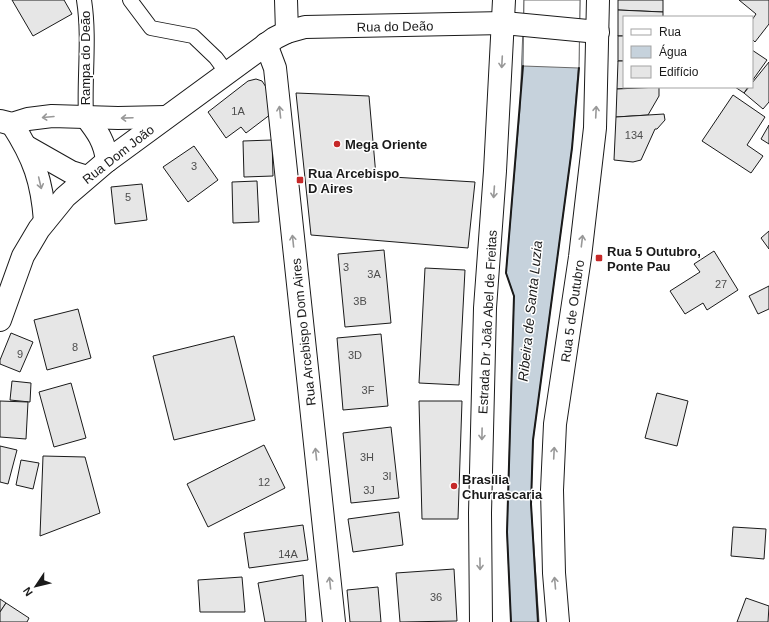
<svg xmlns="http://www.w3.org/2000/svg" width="769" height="622" font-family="Arial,sans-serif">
  <rect width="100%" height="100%" fill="#fff"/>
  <path fill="#c6d2dc" stroke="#6a6a6a" d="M524 0H580L579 59 572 148 533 440 531 504 539 622H511L507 532 514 296 506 273 520 108Z"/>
  <path fill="#fff" stroke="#6a6a6a" d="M524 0H580L579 68 523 66Z"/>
  <g fill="#e6e6e6" stroke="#1a1a1a">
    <path d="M12 0H64L72 14 33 36Z"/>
    <path d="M618 0H663V12L618 10Z"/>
    <path d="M739 0H769V24L755 42 752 39V20L756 14Z"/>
    <path d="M618 10 663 12V17H624V36H618Z"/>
    <rect x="618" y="36" width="6" height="25"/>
    <path d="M752 50 767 60 752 81Z"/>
    <path d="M618 61H624V87H666L617 89Z"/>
    <path d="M769 62V102L763 109 744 93 749 87H752V83Z"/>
    <path d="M256 79 262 81 268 90 271 114 246 133 241 127 226 138 208 112 248 81Z"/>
    <path d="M659 87V96L648 115 616 117 617 89Z"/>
    <path d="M735 87H748L744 93Z"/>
    <path d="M296 93 369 96 376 176 475 182 468 248 311 235Z"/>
    <path d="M733 95 765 117 747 145 763 156 751 173 702 141Z"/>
    <path d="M664 114 665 120 657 129H655L641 160 633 162 614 160 616 117Z"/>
    <path d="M769 125V144L761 139Z"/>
    <path d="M272 140 273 176 244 177 243 141Z"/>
    <path d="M194 146 218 180 188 202 163 167Z"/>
    <path d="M257 181 259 222 233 223 232 182Z"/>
    <path d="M142 184 147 220 115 224 111 187Z"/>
    <path d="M769 231V249L761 238Z"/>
    <path d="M384 250 391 323 345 327 338 254Z"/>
    <path d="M714 251 738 290 707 310 703 303 685 314 670 291 700 272 694 264Z"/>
    <path d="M425 268 465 270 459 385 419 383Z"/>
    <path d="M769 286V309L758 314 749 296Z"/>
    <path d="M78 309 91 358 47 370 34 320Z"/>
    <path d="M11 333 33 342 20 372 0 364V360Z"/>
    <path d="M381 334 388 406 343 410 337 338Z"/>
    <path d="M234 336 255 420 174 440 153 356Z"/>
    <path d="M12 381 31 383 30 402 10 400Z"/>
    <path d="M71 383 86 438 54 447 39 392Z"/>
    <path d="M657 393 688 401 677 446 645 438Z"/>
    <path d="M0 401 28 402 26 439 0 437Z"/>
    <path d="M419 401H462L458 519H422Z"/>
    <path d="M391 427 399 498 351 503 343 433Z"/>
    <path d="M264 445 285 488 208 527 187 484Z"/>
    <path d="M0 446 17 450 8 484 0 482Z"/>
    <path d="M43 456 85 457 100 513 40 536Z"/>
    <path d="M21 460 39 463 33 489 16 485Z"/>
    <path d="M399 512 403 545 353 552 348 519Z"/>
    <path d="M303 525 308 560 249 568 244 533Z"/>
    <path d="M733 527 766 529 764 559 731 556Z"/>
    <path d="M454 569 457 621 400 622 396 573Z"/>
    <path d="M303 575 306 622H265L258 583Z"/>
    <path d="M242 577 245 612H200L198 580Z"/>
    <path d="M378 587 381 622H350L347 590Z"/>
    <path d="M746 598 769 606 768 622H737Z"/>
    <path d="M0 599 6 603 0 612Z"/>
    <path d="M6 603 29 618 27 622H0V612Z"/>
  </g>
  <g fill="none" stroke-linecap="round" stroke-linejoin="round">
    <defs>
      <g id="lane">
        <path d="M84 0C90 38 84 78 86 117"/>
        <path d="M130 0 151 28 193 36 216 58 227 73"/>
      </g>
      <g id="street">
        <path d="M286 0 287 32"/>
        <path d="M266 44 275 68 334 622"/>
        <path d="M86 117C97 131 105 142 107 161"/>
        <path d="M0 121 12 124 28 119 52 116 118 118 166 117"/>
        <path d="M12 124C34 158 42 181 45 221"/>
        <path d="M27 147 71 172 87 177"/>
        <path d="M0 320 23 256 39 229 65 197 107 161 275 38 287 32 305 27 504 23"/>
      </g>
      <g id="secondary">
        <path d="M504 23 598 32"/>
        <path d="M481 622 480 513 485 308 495 171 504 0"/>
        <path d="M558 622 554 573 552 490 555 424 580 257 595 128 598 0"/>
      </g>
    </defs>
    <use href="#lane" stroke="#1a1a1a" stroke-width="16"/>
    <use href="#street" stroke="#1a1a1a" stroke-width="24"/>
    <use href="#secondary" stroke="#1a1a1a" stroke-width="24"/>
    <use href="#lane" stroke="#fff" stroke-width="14"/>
    <use href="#street" stroke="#fff" stroke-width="22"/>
    <use href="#secondary" stroke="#fff" stroke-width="22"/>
    <g stroke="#1a1a1a" stroke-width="2">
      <path d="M511 622 507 532 514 296 506 273 523 66"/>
      <path d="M538 622 531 504 533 440 572 148 579 68"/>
    </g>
  </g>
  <defs><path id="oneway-shaft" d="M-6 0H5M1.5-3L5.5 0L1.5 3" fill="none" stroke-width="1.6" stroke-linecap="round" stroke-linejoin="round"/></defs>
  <g stroke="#989898">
    <use href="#oneway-shaft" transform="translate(502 62) rotate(93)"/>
    <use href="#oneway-shaft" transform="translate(280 112) rotate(-96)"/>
    <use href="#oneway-shaft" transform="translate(596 112) rotate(-87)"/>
    <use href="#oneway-shaft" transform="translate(48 117) rotate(175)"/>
    <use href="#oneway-shaft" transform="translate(127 118) rotate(178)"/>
    <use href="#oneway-shaft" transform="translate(40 183) rotate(77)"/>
    <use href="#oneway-shaft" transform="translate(494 192) rotate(94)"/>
    <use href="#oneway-shaft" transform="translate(293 241) rotate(-96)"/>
    <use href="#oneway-shaft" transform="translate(582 241) rotate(-83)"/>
    <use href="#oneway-shaft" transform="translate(482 434) rotate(91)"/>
    <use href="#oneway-shaft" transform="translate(554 453) rotate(-87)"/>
    <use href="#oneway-shaft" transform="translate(316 454) rotate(-96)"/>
    <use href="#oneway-shaft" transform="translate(480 564) rotate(89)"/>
    <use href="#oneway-shaft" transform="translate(330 583) rotate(-96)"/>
    <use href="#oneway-shaft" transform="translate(555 583) rotate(-95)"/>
  </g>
  <g fill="#c62828" stroke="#fff" stroke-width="1.5">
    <circle cx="337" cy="144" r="4"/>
    <rect x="296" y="176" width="8" height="8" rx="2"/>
    <rect x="595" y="254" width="8" height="8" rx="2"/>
    <circle cx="454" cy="486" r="4"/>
  </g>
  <g text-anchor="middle" stroke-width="3" stroke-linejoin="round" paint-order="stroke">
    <g font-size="11" fill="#4d4d4d">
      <text x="238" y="115">1A</text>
      <text x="634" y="139">134</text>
      <text x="194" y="170">3</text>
      <text x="128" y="201">5</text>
      <text x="346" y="271">3</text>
      <text x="374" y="278">3A</text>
      <text x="721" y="288">27</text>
      <text x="360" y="305">3B</text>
      <text x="75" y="351">8</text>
      <text x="20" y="358">9</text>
      <text x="355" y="359">3D</text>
      <text x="368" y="394">3F</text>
      <text x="367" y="461">3H</text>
      <text x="387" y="480">3I</text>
      <text x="264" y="486">12</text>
      <text x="369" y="494">3J</text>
      <text x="288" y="558">14A</text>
      <text x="436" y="601">36</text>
    </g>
    <g font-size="13" fill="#1a1a1a" stroke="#fff">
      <text transform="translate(395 26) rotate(-1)" y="5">Rua do Deão</text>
      <text transform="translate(85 58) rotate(-90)" y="5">Rampa do Deão</text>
      <text transform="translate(118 154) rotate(-38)" y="5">Rua Dom João</text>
      <text transform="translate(572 311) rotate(-82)" y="5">Rua 5 de Outubro</text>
      <text transform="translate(487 322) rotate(-87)" y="5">Estrada Dr João Abel de Freitas</text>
      <text transform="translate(303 332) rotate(-96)" y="5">Rua Arcebispo Dom Aires</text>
    </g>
    <g font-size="13" font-weight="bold" fill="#1a1a1a" stroke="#fff" text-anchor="start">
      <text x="345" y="149">Mega Oriente</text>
      <text x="308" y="178">Rua Arcebispo<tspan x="308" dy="15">D Aires</tspan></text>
      <text x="607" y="256">Rua 5 Outubro,<tspan x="607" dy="15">Ponte Pau</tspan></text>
      <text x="462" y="484">Brasília<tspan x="462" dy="15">Churrascaria</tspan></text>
    </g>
    <g font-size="14" font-style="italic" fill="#1a1a1a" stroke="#fff">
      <text transform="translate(530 311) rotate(-84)" y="5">Ribeira de Santa Luzia</text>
    </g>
  </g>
  <rect x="623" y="16" width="130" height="72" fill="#ffffff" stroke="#a3a3a3"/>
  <rect x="631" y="29" width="20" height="6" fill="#ffffff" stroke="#a3a3a3"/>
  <text x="659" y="36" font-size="12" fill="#1a1a1a">Rua</text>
  <rect x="631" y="46" width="20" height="12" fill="#c6d2dc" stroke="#a3a3a3"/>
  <text x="659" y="56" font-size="12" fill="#1a1a1a">Água</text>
  <rect x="631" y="66" width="20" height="12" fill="#e6e6e6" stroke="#a3a3a3"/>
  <text x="659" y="76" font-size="12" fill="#1a1a1a">Edifício</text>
  <g transform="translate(36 586) rotate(235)" stroke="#ffffff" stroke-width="3" paint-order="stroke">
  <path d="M0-3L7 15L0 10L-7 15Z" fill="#1a1a1a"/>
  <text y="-6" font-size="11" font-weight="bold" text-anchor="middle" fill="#1a1a1a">N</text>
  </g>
</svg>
